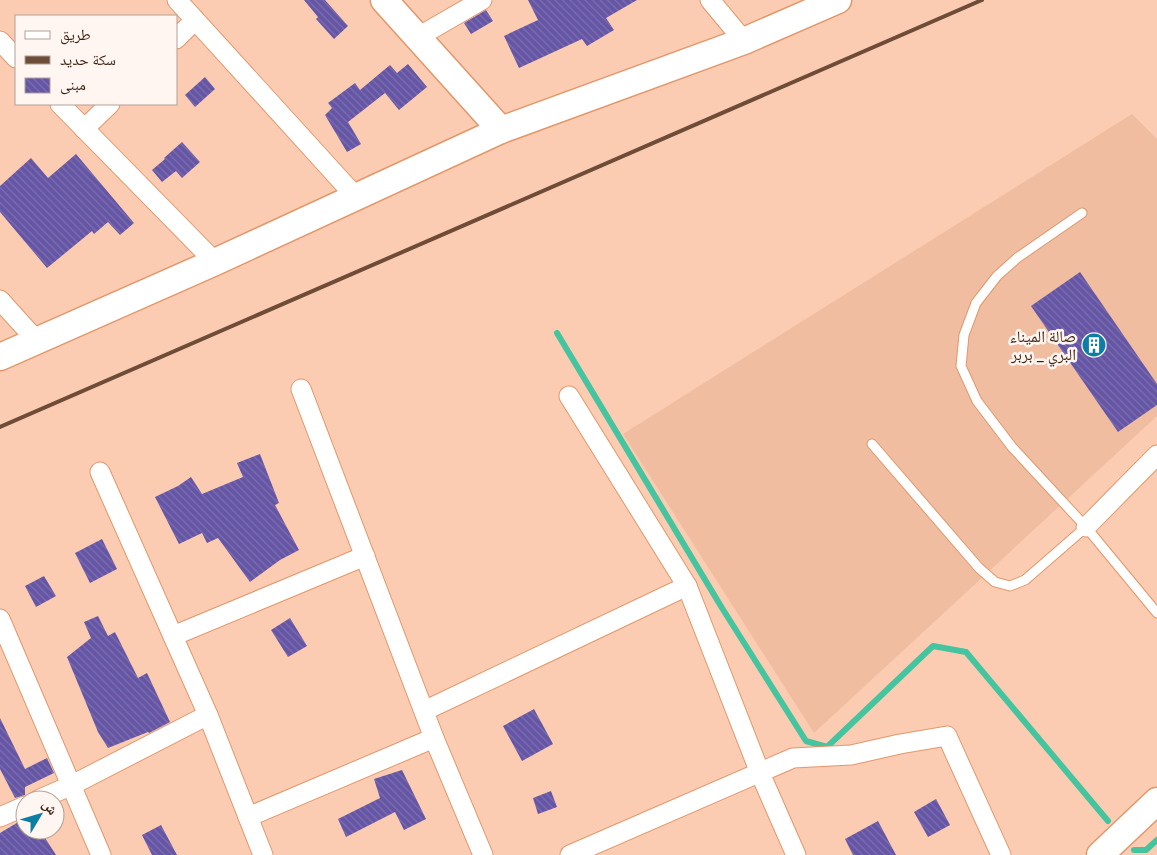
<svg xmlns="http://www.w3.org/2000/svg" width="1157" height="855" font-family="'Fira Sans Condensed','Noto Naskh Arabic',sans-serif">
  <defs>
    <pattern id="building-back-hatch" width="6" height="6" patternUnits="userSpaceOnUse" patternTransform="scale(1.25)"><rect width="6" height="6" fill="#6555a6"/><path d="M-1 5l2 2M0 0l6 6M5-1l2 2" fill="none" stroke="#7d6faa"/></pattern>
  </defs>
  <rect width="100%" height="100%" fill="#fbccb1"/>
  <path fill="#f0bda1" d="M1132 114 1157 139V416L814 733 623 434Z"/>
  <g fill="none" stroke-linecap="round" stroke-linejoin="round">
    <g stroke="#44c49f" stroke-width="6">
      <path d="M557 333 722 608 806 741 827 747 933 646 966 652 1108 821"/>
      <path d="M1134 850H1146L1157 840"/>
    </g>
  </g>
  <g fill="url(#building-back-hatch)">
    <path d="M304 0H325L348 26 334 39 316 19 318 17Z"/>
    <path d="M528 0H637L606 18 614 30 587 46 582 39 519 68 504 36 538 20Z"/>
    <path d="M486 10 493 21 471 34 464 23Z"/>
    <path d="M408 64 427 87 399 110 385 93 348 122 361 144 347 152 325 115 332 108 328 103 355 83 360 90 390 65 397 73Z"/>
    <path d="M205 77 215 89 195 107 185 95Z"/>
    <path d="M182 142 200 162 182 178 176 171 162 182 152 170 165 159 164 158Z"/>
    <path d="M76 154 134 223 120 235 108 222 94 234 92 231 47 268 0 212V186L31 158 48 178Z"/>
    <path d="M1080 272 1157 384V405L1118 432 1031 306Z"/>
    <path d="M260 454 279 503 275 505 299 550 280 560 250 582 218 538 207 543 202 533 179 544 155 497 178 486 191 477 202 494 243 477 237 463Z"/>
    <path d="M102 539 117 569 90 583 75 553Z"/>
    <path d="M44 576 56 596 36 607 25 586Z"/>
    <path d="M98 616 108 636 115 632 138 678 147 673 170 722 149 733 148 732 108 748 98 732 67 657 91 638 84 622Z"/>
    <path d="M290 618 307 646 288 657 271 630Z"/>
    <path d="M534 709 553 744 522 761 503 726Z"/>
    <path d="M0 718 25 769 47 758 54 773 25 787V795L15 798 0 769Z"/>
    <path d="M402 770 426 819 404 830 395 812 346 837 338 819 380 798 374 779Z"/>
    <path d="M551 791 557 807 538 814 533 798Z"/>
    <path d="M936 799 950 825 928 837 914 812Z"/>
    <path d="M25 818V830H40L56 855H0V833Z"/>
    <path d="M878 821 896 855H853L845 839Z"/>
    <path d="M161 825 177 855H152L142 835Z"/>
  </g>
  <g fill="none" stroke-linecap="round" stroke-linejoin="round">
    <defs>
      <g id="lane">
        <path d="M1082 213 1017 258 997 276 976 303 964 335 961 366 977 401 1012 447 1086 527 1157 613"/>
        <path d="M872 444 979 568 995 582 1010 586 1025 580 1086 527"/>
      </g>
      <g id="street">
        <path d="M177 0 356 197"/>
        <path d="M710 0 744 41"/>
        <path d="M418 37 482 0"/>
        <path d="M176 39 195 20"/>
        <path d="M0 41 16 58"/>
        <path d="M60 104 215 262"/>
        <path d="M84 129 110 104"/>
        <path d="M0 300 37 341"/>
        <path d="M301 389 434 738 483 855"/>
        <path d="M569 396 687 586 760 773 796 855"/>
        <path d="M100 472 208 715 263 855"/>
        <path d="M1086 527 1157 455"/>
        <path d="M0 619 101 855"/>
        <path d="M173 636 365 556"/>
        <path d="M424 711 687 586"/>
        <path d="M38 800 72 785 208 715"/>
        <path d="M0 817 25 806"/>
        <path d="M248 817 434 738"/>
        <path d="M570 855 793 758 851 755 900 744 947 736 1001 855"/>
      </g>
      <g id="secondary">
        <path d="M384 0 501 130"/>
        <path d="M0 357 215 262 501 130 744 41 838 0"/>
        <path d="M1100 855 1157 801"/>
      </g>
    </defs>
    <use href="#lane" stroke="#e2976b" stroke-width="11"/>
    <use href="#street" stroke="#e2976b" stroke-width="21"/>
    <use href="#secondary" stroke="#e2976b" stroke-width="29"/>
    <use href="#lane" stroke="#fff" stroke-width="9"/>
    <use href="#street" stroke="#fff" stroke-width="19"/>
    <use href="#secondary" stroke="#fff" stroke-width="26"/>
    <path stroke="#6e4c38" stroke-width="4" d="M0 427 982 0"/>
  </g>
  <defs>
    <symbol id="building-disc" viewBox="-11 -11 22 22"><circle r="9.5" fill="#0c7ea6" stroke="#fff6f2"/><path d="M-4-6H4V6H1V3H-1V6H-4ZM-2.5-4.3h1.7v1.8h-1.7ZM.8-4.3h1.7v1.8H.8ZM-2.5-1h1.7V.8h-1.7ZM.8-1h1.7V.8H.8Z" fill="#fff"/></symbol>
  </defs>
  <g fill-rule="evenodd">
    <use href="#building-disc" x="1080" y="331" width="28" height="28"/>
  </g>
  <g text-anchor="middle" stroke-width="5" stroke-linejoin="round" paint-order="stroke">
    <g font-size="16" fill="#3d1f0e" stroke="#fff6f2" text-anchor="end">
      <text x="1076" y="342">صالة الميناء<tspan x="1076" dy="18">البري _ بربر</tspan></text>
    </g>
  </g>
  <rect x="15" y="15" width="162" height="90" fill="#fff6f2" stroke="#b1a097"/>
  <rect x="25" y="31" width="25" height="8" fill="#ffffff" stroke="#b1a097"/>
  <text x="60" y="40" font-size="15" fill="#3d1f0e">طريق</text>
  <rect x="25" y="56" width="25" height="8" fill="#6e4c38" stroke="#b1a097"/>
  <text x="60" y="65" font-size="15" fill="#3d1f0e">سكة حديد</text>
  <rect x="25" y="78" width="25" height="15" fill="url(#building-back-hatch)" stroke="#b1a097"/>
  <text x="60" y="90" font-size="15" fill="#3d1f0e">مبنى</text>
  <g transform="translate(40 815) rotate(52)"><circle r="24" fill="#fff6f2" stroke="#b1a097"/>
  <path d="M0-4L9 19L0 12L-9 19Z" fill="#0c7ea6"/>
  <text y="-8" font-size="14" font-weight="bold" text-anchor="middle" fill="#3d1f0e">ش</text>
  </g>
</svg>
